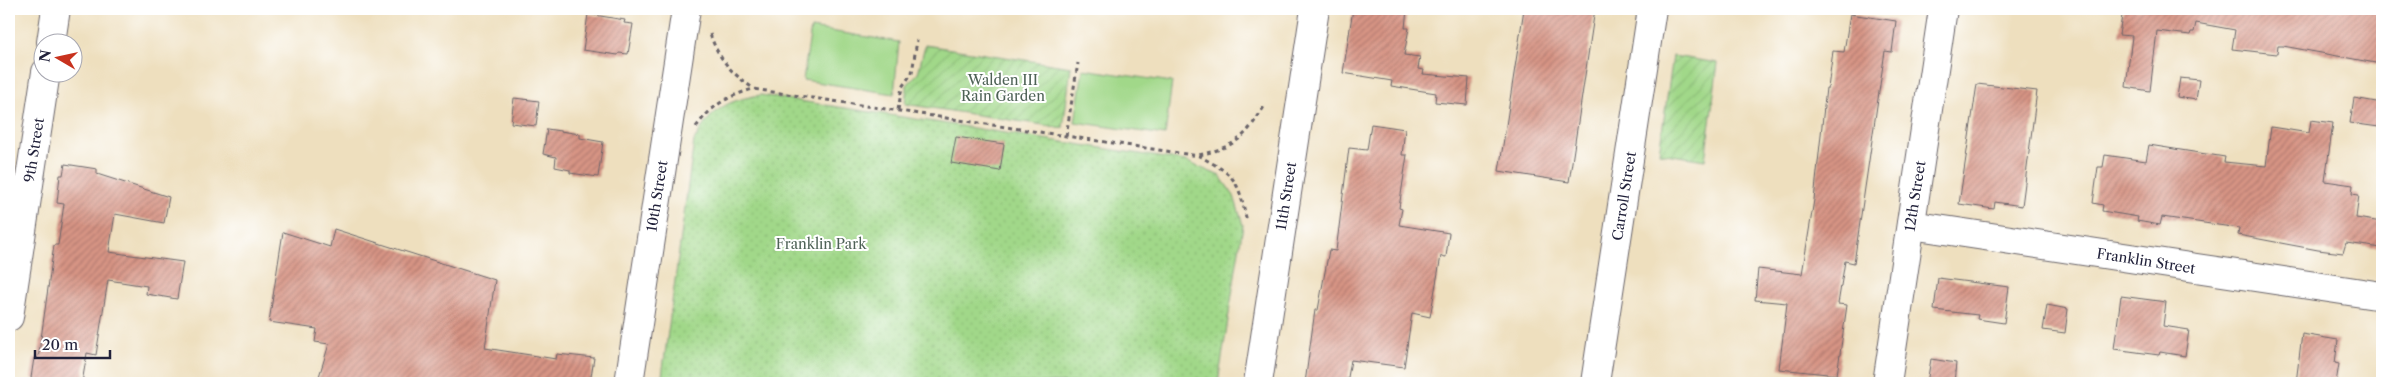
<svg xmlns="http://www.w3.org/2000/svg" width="2391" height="392" font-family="'Libre Caslon Text',serif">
  <defs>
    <pattern id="grass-dots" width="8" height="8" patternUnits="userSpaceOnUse" patternTransform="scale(1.25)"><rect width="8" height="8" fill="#a1d889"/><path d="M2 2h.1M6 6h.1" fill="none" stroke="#8ab977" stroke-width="1.8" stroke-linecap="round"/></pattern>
    <pattern id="garden-furrows" width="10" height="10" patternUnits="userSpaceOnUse" patternTransform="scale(1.25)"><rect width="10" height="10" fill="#a1d889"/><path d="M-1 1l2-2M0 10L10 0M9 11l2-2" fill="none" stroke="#8ab977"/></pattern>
    <pattern id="building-hatch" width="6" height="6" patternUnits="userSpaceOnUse" patternTransform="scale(1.25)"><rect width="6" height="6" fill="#d79484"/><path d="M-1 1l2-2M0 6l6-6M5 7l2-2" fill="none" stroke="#ae786d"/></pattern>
  </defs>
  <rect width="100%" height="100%" fill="#fff"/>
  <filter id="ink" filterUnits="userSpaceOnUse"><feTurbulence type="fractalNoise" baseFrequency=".02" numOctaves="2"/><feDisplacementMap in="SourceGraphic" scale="10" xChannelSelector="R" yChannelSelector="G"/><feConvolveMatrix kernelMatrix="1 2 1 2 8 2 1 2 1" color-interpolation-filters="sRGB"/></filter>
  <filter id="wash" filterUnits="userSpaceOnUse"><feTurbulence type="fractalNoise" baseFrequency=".0096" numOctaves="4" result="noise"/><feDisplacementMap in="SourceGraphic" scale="20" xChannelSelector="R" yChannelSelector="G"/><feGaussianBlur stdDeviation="1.12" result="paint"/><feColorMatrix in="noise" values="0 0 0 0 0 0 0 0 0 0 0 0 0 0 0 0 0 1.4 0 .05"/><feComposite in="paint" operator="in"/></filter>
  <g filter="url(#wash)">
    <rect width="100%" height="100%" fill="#eedfbe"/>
    <path fill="url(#grass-dots)" stroke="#627d62" d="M761 95 1185 161 1220 176 1234 196 1243 225 1218 383H661L694 141C711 110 726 100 761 95Z"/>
    <g fill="url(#garden-furrows)" stroke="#627d62">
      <path d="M925 45 1071 67 1063 128 905 104 907 85 918 73Z"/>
      <path d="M1673 56 1718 63 1705 160 1659 153Z"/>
    </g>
    <g fill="#a1d889" stroke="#627d62">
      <path d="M811 28 899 42 894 94 803 80Z"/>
      <path d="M1083 69 1172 82 1165 135 1075 122Z"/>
    </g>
    <g id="blocks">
      <g fill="url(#building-hatch)">
        <path d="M1353 9H1407L1405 28H1409L1404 55 1420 57 1418 69 1424 70 1423 74 1469 78 1467 105 1435 102 1436 93 1391 86 1392 81 1343 73Z"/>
        <path d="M1524 9H1595L1569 182 1499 171Z"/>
        <path d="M2123 9H2382L2381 64 2283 46H2278L2277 54 2232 49 2235 30 2196 23 2194 32H2191L2190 35 2157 31 2150 91 2126 87 2132 36 2119 35Z"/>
        <path d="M588 14 625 20 624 23 633 24 628 54 619 53 618 55 583 50Z"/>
        <path d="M1850 14 1896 21 1892 52 1885 51 1854 263 1845 261 1838 304 1847 305 1837 375 1779 369 1787 303 1755 300 1758 269 1802 274 1814 200 1826 88H1828L1833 51 1844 52Z"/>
        <path d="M2180 78 2199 80 2196 100 2177 97Z"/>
        <path d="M1977 84 2037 91 2022 206 1995 202 1994 209 1959 204Z"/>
        <path d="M514 98 539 101 536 126 511 123Z"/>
        <path d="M2354 98 2382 103 2379 127 2350 123Z"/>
        <path d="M2311 120 2333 123 2325 181 2353 185 2352 194 2359 195 2356 218 2382 222V248L2346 243 2343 253 2318 250 2238 235 2239 228 2162 217 2160 225 2137 221 2138 217 2102 211 2103 205 2093 203 2098 167H2103L2105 155 2146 161 2149 145 2225 157 2224 162 2266 166 2271 127 2309 133Z"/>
        <path d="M1371 124 1405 129 1402 155H1407L1399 208 1402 209 1399 225 1449 233 1446 257 1441 256 1430 317 1412 313 1404 367 1351 360 1347 383H1305L1315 310H1318L1329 250 1336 251 1349 148 1367 150Z"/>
        <path d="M547 129 580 134V138L603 142 598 177 570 173V170L555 167 556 157 543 154Z"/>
        <path d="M956 137 1004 144 1000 171 951 163Z"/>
        <path d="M65 164 97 169V174L169 197 164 223 115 214 109 252 183 262 177 299 146 294 147 286 108 280 96 355 87 353 82 383H35L36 379 31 378 34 358H37L39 353 54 245H58L64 204 57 203 60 175H63Z"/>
        <path d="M334 229 495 280 485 348 556 359 557 354 594 358 590 383H317L329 344 315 342 317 329 269 322 283 232 330 247Z"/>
        <path d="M1938 278 2009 287 2004 323 1977 319 1978 315 1934 310Z"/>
        <path d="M2121 296 2166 302 2163 326 2189 330 2185 356 2160 352 2159 355 2114 349Z"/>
        <path d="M2047 305 2068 309 2065 333 2043 330Z"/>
        <path d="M2302 334 2338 340 2335 363 2339 364 2336 383H2296Z"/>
        <path d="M1931 359 1956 363 1954 383H1927Z"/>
      </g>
    </g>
  </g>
  <g filter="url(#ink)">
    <use href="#blocks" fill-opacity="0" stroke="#696469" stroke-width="1"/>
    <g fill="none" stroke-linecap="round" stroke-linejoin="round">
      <defs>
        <g id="minor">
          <path d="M51 42 56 9"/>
          <path d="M1911 225 2382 296"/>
          <path d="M9 317 46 72"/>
          <path d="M629 383 686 9"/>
          <path d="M1258 383 1315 9"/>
          <path d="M1595 383 1652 9"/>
          <path d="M1887 383 1943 9"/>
        </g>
      </defs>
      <use href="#minor" stroke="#696469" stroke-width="30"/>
      <g stroke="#696469" stroke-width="3" stroke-dasharray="4 4" stroke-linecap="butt">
        <path d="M710 34C718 58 732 74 753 88"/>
        <path d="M898 110 902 87 912 73 917 40"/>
        <path d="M696 127C712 105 728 96 753 89L1199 156C1237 176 1238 180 1247 222"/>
        <path d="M1066 136 1078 63"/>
        <path d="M1199 155C1237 146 1245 138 1265 105"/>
      </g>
      <use href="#minor" stroke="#fff" stroke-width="28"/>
    </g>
  </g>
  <g text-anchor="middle" stroke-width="4" stroke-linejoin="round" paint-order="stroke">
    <g font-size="14" fill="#4e6256" stroke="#fff">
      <text x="1003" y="85">Walden III<tspan x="1003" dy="16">Rain Garden</tspan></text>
      <text x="821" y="249">Franklin Park</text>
    </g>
    <g font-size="14" fill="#22223b" stroke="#fff">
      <text transform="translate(34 150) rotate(-81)" y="5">9th Street</text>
      <text transform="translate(657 196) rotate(-81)" y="5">10th Street</text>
      <text transform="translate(1286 196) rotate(-81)" y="5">11th Street</text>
      <text transform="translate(1624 196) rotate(-81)" y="5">Carroll Street</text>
      <text transform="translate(1915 196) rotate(-81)" y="5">12th Street</text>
      <text transform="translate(2146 261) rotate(9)" y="5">Franklin Street</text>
    </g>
  </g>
  <rect width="2391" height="392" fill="none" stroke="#fff" stroke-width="30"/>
  <g transform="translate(58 58) rotate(279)"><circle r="24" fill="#ffffff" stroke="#a7a7b1"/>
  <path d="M0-4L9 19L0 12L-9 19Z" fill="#c8321e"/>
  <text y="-8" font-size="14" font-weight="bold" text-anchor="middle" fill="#22223b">N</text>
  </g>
  <path d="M35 350v8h75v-8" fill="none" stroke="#22223b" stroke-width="2.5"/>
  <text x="42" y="350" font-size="15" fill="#22223b" stroke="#ffffff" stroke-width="4" paint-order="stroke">20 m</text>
</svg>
